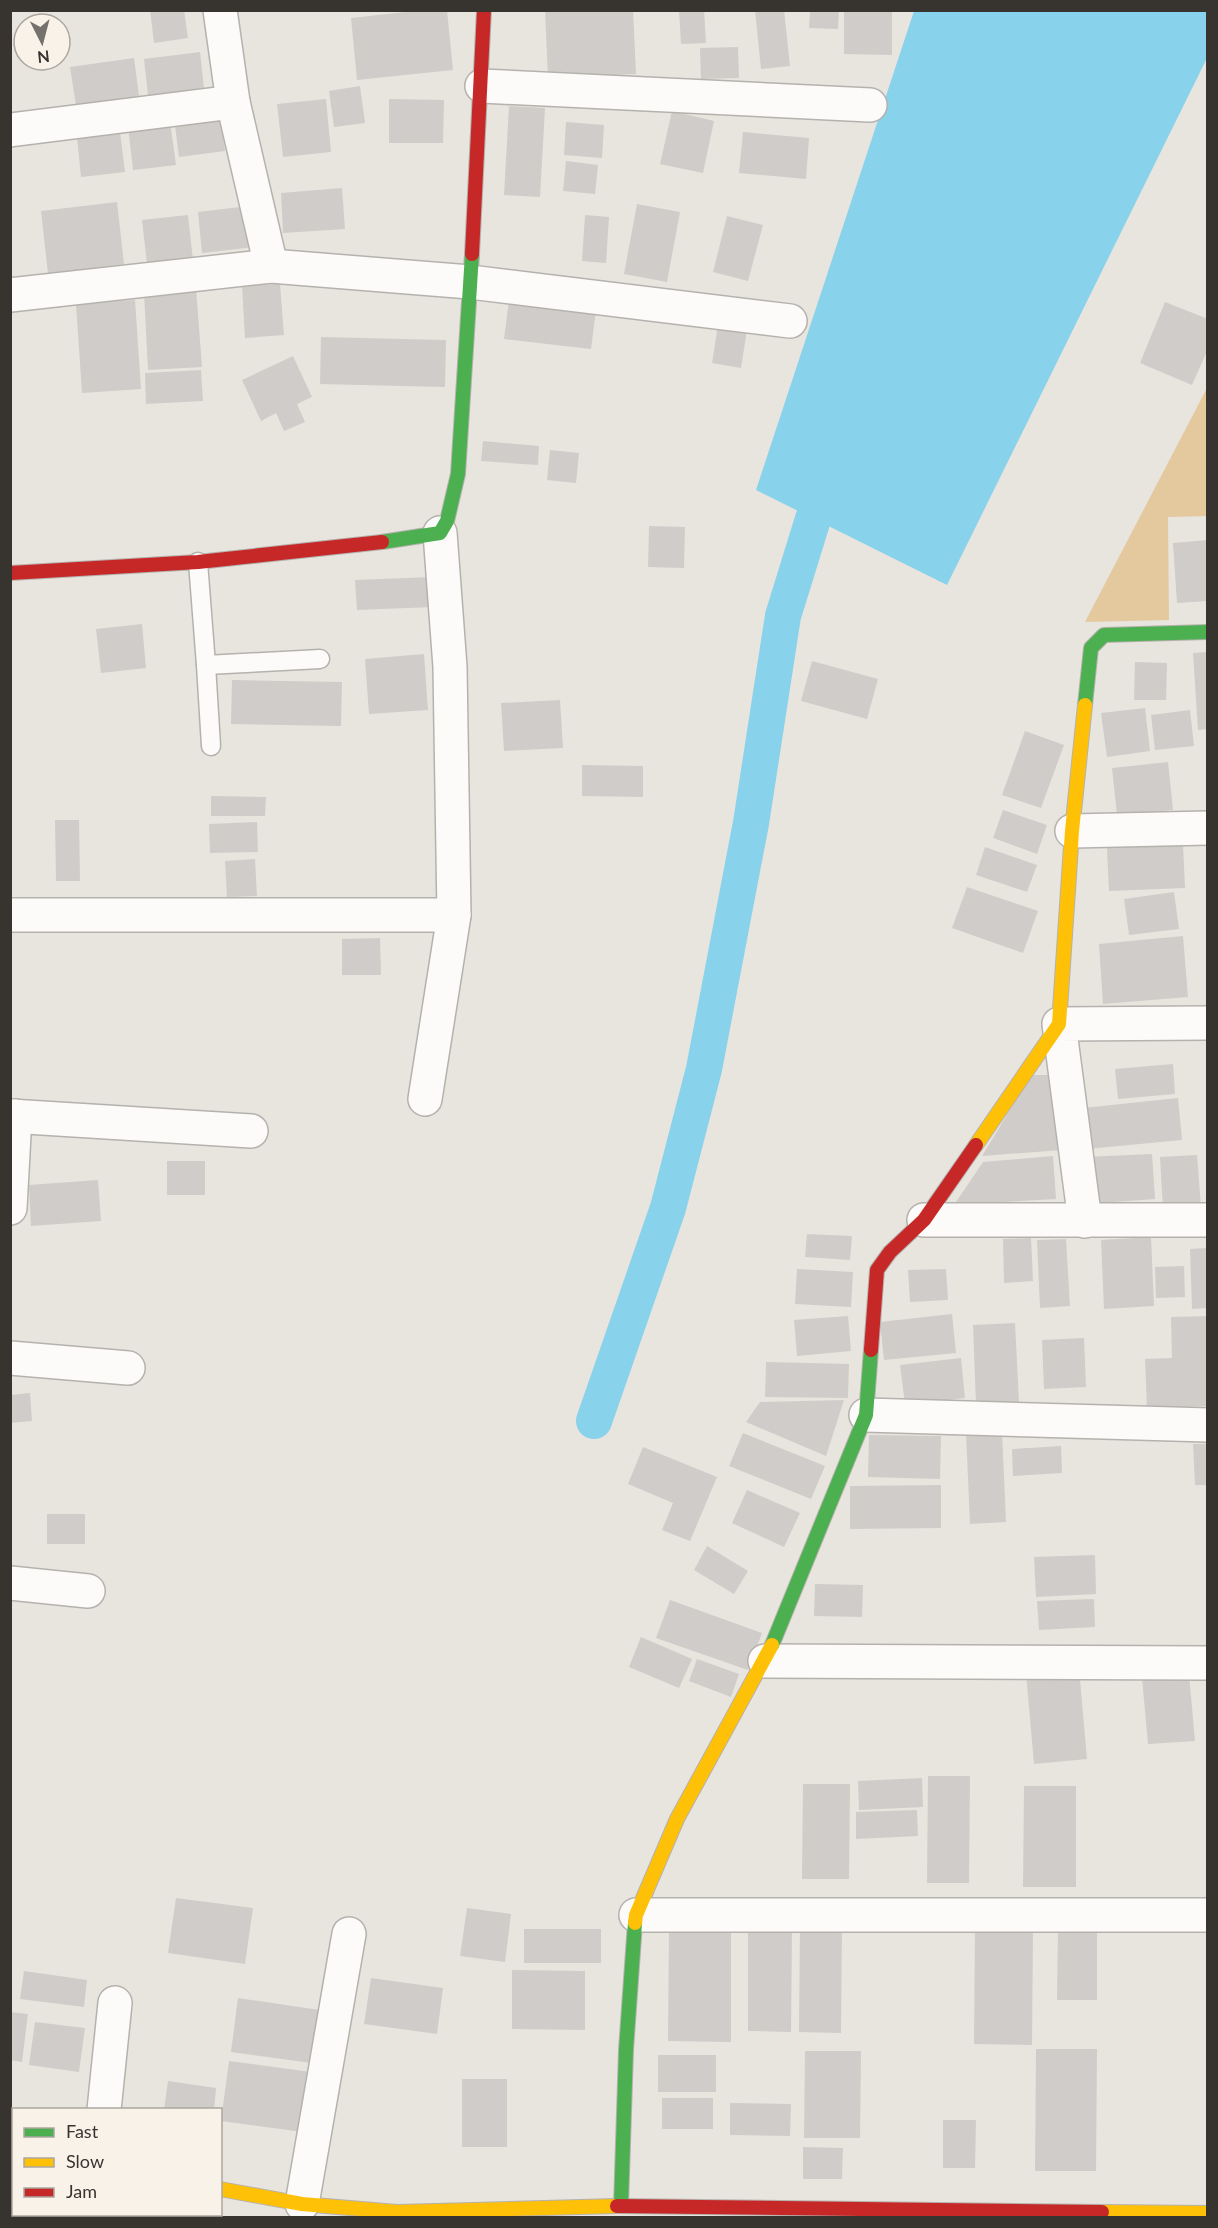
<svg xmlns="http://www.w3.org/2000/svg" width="1218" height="2228" font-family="Lato,sans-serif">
  <rect width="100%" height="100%" fill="#e8e4de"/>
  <path fill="#e4c99f" d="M1207 388V516L1168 517 1169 620 1085 622Z"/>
  <path fill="#88d2eb" d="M914 11H1207V58L947 585 756 490Z"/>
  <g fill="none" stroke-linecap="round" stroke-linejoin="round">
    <path stroke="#88d2eb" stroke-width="36" d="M594 1421 668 1208 704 1069 751 823 783 616 813 519"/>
  </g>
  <g fill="#d0ccc9">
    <path d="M150 10H184L188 38 154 43Z"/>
    <path d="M423 10H447L453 70 357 80 351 18Z"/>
    <path d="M545 10H633L636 74 548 78Z"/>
    <path d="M679 10H704L706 43 681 44Z"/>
    <path d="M755 10H784L790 66 761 69Z"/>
    <path d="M810 10H839L838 29 809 28Z"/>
    <path d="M844 10H892V55L844 54Z"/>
    <path d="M738 47 739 78 701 79 700 48Z"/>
    <path d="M200 52 205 97 149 104 144 59Z"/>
    <path d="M134 58 140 103 77 112 70 67Z"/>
    <path d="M360 86 365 123 334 127 329 91Z"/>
    <path d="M326 99 331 152 283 157 277 104Z"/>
    <path d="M389 99 444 100 443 143H389Z"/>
    <path d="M509 106 545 108 540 197 504 195Z"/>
    <path d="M220 111 225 151 179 157 174 117Z"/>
    <path d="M672 111 714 121 703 173 660 164Z"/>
    <path d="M170 121 176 165 133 170 128 126Z"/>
    <path d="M566 122 604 125 602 158 564 155Z"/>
    <path d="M120 132 125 172 81 177 77 137Z"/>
    <path d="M743 132 809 138 806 179 739 173Z"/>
    <path d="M566 161 598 165 595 194 563 191Z"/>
    <path d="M342 188 345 229 283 233 281 193Z"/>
    <path d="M117 202 124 264 48 274 41 211Z"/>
    <path d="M637 204 680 212 667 282 624 274Z"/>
    <path d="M249 206 254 247 202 253 198 212Z"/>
    <path d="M188 215 193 260 147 264 142 220Z"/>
    <path d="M585 215 609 217 606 263 582 261Z"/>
    <path d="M727 216 763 225 748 281 713 272Z"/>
    <path d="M280 284 284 335 245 338 242 286Z"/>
    <path d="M196 288 202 367 148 370 144 292Z"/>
    <path d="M135 300 141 389 82 393 76 304Z"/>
    <path d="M509 300 596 310 591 349 504 339Z"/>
    <path d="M1165 302 1208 319V349L1192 385 1140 363Z"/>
    <path d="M718 325 747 330 741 368 712 363Z"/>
    <path d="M321 337 446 340 445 387 320 384Z"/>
    <path d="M293 356 312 397 297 404 305 422 284 431 276 413 261 421 242 380Z"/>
    <path d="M201 370 203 401 146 404 145 373Z"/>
    <path d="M483 441 539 446 538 465 481 461Z"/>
    <path d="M550 450 579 453 576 483 547 480Z"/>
    <path d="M649 526 685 527 684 568 648 567Z"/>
    <path d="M1208 540V601L1177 603 1173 543Z"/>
    <path d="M432 577 433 607 357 610 355 580Z"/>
    <path d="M142 624 146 668 101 673 96 629Z"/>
    <path d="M1208 652V729L1198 730 1193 653Z"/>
    <path d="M424 654 428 710 369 714 365 659Z"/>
    <path d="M812 661 878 679 867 719 801 701Z"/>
    <path d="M1135 662 1167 663 1166 700H1134Z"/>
    <path d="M232 680 342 682 341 726 231 724Z"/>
    <path d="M560 700 563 748 504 751 501 703Z"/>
    <path d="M1145 708 1150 751 1107 757 1101 713Z"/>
    <path d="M1190 710 1194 746 1155 750 1151 715Z"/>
    <path d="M1025 731 1064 745 1041 808 1002 795Z"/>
    <path d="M1168 762 1173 810 1117 815 1112 768Z"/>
    <path d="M582 765 643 766V797L582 796Z"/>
    <path d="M211 796 266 797 265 816H211Z"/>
    <path d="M1003 810 1047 825 1037 854 993 838Z"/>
    <path d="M55 820H79L80 881H56Z"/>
    <path d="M257 822 258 852 210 853 209 824Z"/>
    <path d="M1183 844 1185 888 1109 891 1107 848Z"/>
    <path d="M985 847 1037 865 1027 892 976 875Z"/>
    <path d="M255 859 257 896 227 897 225 861Z"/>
    <path d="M967 887 1038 911 1023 953 952 928Z"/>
    <path d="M1174 892 1179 929 1129 935 1124 899Z"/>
    <path d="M1183 936 1188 997 1103 1004 1099 944Z"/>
    <path d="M380 938 381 975H342V939Z"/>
    <path d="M1173 1064 1175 1094 1118 1099 1115 1069Z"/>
    <path d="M1031 1075H1052L1062 1150 982 1156Z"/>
    <path d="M1178 1098 1182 1140 1087 1149 1083 1108Z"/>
    <path d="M1152 1154 1155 1199 1087 1204 1083 1157Z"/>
    <path d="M1197 1155 1201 1207 1163 1209 1160 1157Z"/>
    <path d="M1053 1156 1056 1199 954 1205 983 1162Z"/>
    <rect x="167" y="1161" width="38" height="34"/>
    <path d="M98 1180 101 1221 31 1226 29 1185Z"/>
    <path d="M807 1234 852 1236 850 1260 805 1257Z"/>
    <path d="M1151 1237 1154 1306 1104 1309 1101 1240Z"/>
    <path d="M1031 1238 1033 1281 1004 1283 1003 1239Z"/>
    <path d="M1066 1239 1070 1306 1040 1308 1037 1240Z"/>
    <path d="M1208 1248V1308L1192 1309 1190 1249Z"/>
    <path d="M1184 1266 1185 1297 1156 1298 1155 1267Z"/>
    <path d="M797 1269 853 1272 851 1307 795 1304Z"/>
    <path d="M946 1269 948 1300 910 1302 908 1270Z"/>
    <path d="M952 1314 956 1353 884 1360 880 1322Z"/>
    <path d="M848 1316 851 1351 797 1356 794 1320Z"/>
    <path d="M1208 1316V1406L1147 1408 1145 1359 1172 1358 1171 1317Z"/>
    <path d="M1015 1323 1019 1402 976 1404 973 1325Z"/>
    <path d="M1084 1338 1086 1387 1044 1389 1042 1340Z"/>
    <path d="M961 1358 965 1398 905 1404 900 1365Z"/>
    <path d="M766 1362 849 1364 848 1398 765 1397Z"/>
    <path d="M30 1393 32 1421 10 1423V1395Z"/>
    <path d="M844 1400 826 1456 746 1422 760 1402Z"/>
    <path d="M1002 1431 1006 1522 970 1524 966 1433Z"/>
    <path d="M743 1433 825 1466 811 1499 729 1466Z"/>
    <path d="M869 1435 941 1436 940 1479 868 1477Z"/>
    <path d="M1193 1444H1208V1485H1195Z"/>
    <path d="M1061 1446 1062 1473 1013 1476 1012 1449Z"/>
    <path d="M643 1447 717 1477 690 1541 662 1530 673 1503 628 1484Z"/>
    <path d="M941 1485V1528L850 1529V1486Z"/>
    <path d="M747 1490 800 1513 784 1547 732 1523Z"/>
    <rect x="47" y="1514" width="38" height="30"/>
    <path d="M707 1546 748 1571 734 1594 694 1570Z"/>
    <path d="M1095 1555 1096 1594 1036 1597 1034 1557Z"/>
    <path d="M815 1584 863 1585 862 1617 814 1616Z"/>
    <path d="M1094 1599 1095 1627 1039 1630 1037 1601Z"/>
    <path d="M670 1600 762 1633 748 1670 656 1638Z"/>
    <path d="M641 1637 692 1659 679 1688 629 1667Z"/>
    <path d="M697 1659 739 1674 731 1697 689 1681Z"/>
    <path d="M1079 1668 1087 1759 1034 1764 1026 1673Z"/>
    <path d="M1189 1674 1195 1741 1148 1744 1142 1678Z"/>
    <path d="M928 1776H970L969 1883H927Z"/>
    <path d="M922 1778 923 1807 859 1810 858 1781Z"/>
    <path d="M803 1784H850L849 1879H802Z"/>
    <path d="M1024 1786H1076V1887H1023Z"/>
    <path d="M917 1810 918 1836 856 1839V1812Z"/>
    <path d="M176 1898 253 1908 245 1964 168 1953Z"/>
    <path d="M467 1908 511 1914 505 1962 460 1956Z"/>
    <path d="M800 1923H842L841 2033 799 2032Z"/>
    <path d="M748 1925H792L791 2032 748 2031Z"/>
    <path d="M1058 1928 1097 1929V2000H1057Z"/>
    <rect x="524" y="1929" width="77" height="34"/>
    <path d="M975 1929H1033L1032 2045 974 2044Z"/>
    <path d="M669 1930H731V2042L668 2041Z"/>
    <path d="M512 1970 585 1971V2030L512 2029Z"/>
    <path d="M24 1971 87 1980 84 2007 20 1999Z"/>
    <path d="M371 1978 443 1988 437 2034 364 2024Z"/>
    <path d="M238 1998 326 2011 319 2064 231 2052Z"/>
    <path d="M10 2012 28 2014 22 2062 10 2060Z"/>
    <path d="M35 2022 85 2028 79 2072 29 2065Z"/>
    <path d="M1036 2049H1097L1096 2171H1035Z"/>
    <path d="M805 2051H861L860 2138H804Z"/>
    <rect x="658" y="2055" width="58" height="37"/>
    <path d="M229 2061 311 2072 303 2132 221 2121Z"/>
    <rect x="462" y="2079" width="45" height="68"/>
    <path d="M168 2081 216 2088 214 2110H164Z"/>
    <rect x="662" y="2098" width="51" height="31"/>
    <path d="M730 2103 791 2104 790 2136 730 2135Z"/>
    <path d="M943 2120H976L975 2168H943Z"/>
    <path d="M803 2147 843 2148 842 2179H803Z"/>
    <path d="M10 2175H14V2214H46V2218H10Z"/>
  </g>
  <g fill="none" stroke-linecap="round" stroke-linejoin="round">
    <defs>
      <g id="lane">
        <path d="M198 562 206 665 320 659"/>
        <path d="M206 665 211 746"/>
      </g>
      <g id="street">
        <path d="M220 10 233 102 271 266"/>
        <path d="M482 86 870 105"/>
        <path d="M10 130 233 102"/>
        <path d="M10 295 271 266 470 282 790 321"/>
        <path d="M1072 831 1208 828"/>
        <path d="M10 915H454"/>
        <path d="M425 1099 454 915 450 667 440 533"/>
        <path d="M10 1116 251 1131"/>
        <path d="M10 1208 15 1116"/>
        <path d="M924 1220H1208"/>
        <path d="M1085 1221 1059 1024 1208 1023"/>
        <path d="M10 1358 128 1368"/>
        <path d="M866 1415 1208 1425"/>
        <path d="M10 1583 88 1591"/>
        <path d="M765 1661 1208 1663"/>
        <path d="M636 1915H1208"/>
        <path d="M104 2110 115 2003"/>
        <path d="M10 2150H14"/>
        <path d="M302 2204 349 1934"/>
      </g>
      <g id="fast">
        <path d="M382 542 440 533 447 521 458 474 472 254"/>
        <path d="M1085 705 1091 648 1104 635 1208 632"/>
        <path d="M772 1645 866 1415 871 1350"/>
        <path d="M621 2206 626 2050 635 1923"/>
      </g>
      <g id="slow">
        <path d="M976 1145 1059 1024 1072 831 1085 705"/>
        <path d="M635 1923 636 1915 677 1819 772 1645"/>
        <path d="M220 2189 302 2204 397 2212 617 2206"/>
        <path d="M1102 2212 1208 2213"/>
      </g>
      <g id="jam">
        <path d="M472 254 484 10"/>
        <path d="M10 573 198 562 382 542"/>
        <path d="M871 1350 877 1270 890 1252 924 1220 976 1145"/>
        <path d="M617 2206 1102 2212"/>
      </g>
    </defs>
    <use href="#lane" stroke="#b5b2ae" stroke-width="21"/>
    <use href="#street" stroke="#b5b2ae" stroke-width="36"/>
    <use href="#fast" stroke="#b5b2ae" stroke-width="16"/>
    <use href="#slow" stroke="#b5b2ae" stroke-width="16"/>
    <use href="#jam" stroke="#b5b2ae" stroke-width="16"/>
    <use href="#lane" stroke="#fcfbfa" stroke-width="18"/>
    <use href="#street" stroke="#fcfbfa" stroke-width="33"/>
    <use href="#fast" stroke="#4caf50" stroke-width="14"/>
    <use href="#slow" stroke="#ffc107" stroke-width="14"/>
    <use href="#jam" stroke="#c62828" stroke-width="14"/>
  </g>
  <rect width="1218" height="2228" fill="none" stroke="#373430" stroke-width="24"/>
  <rect x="12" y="2108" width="210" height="108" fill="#f9f2e9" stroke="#aba69f" stroke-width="1.5"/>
  <rect x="24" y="2128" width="30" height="9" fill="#4caf50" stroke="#aba69f" stroke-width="1.5"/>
  <text x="66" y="2138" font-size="18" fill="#373430">Fast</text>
  <rect x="24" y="2158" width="30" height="9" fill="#ffc107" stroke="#aba69f" stroke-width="1.5"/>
  <text x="66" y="2168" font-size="18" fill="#373430">Slow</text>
  <rect x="24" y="2188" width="30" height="9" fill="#c62828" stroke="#aba69f" stroke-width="1.5"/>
  <text x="66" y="2198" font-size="18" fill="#373430">Jam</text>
  <g transform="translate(42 42) rotate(174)"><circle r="28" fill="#f9f2e9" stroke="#aba69f" stroke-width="1.5"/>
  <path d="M0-4.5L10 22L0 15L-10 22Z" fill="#75726d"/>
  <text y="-9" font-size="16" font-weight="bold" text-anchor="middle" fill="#373430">N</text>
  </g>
</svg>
